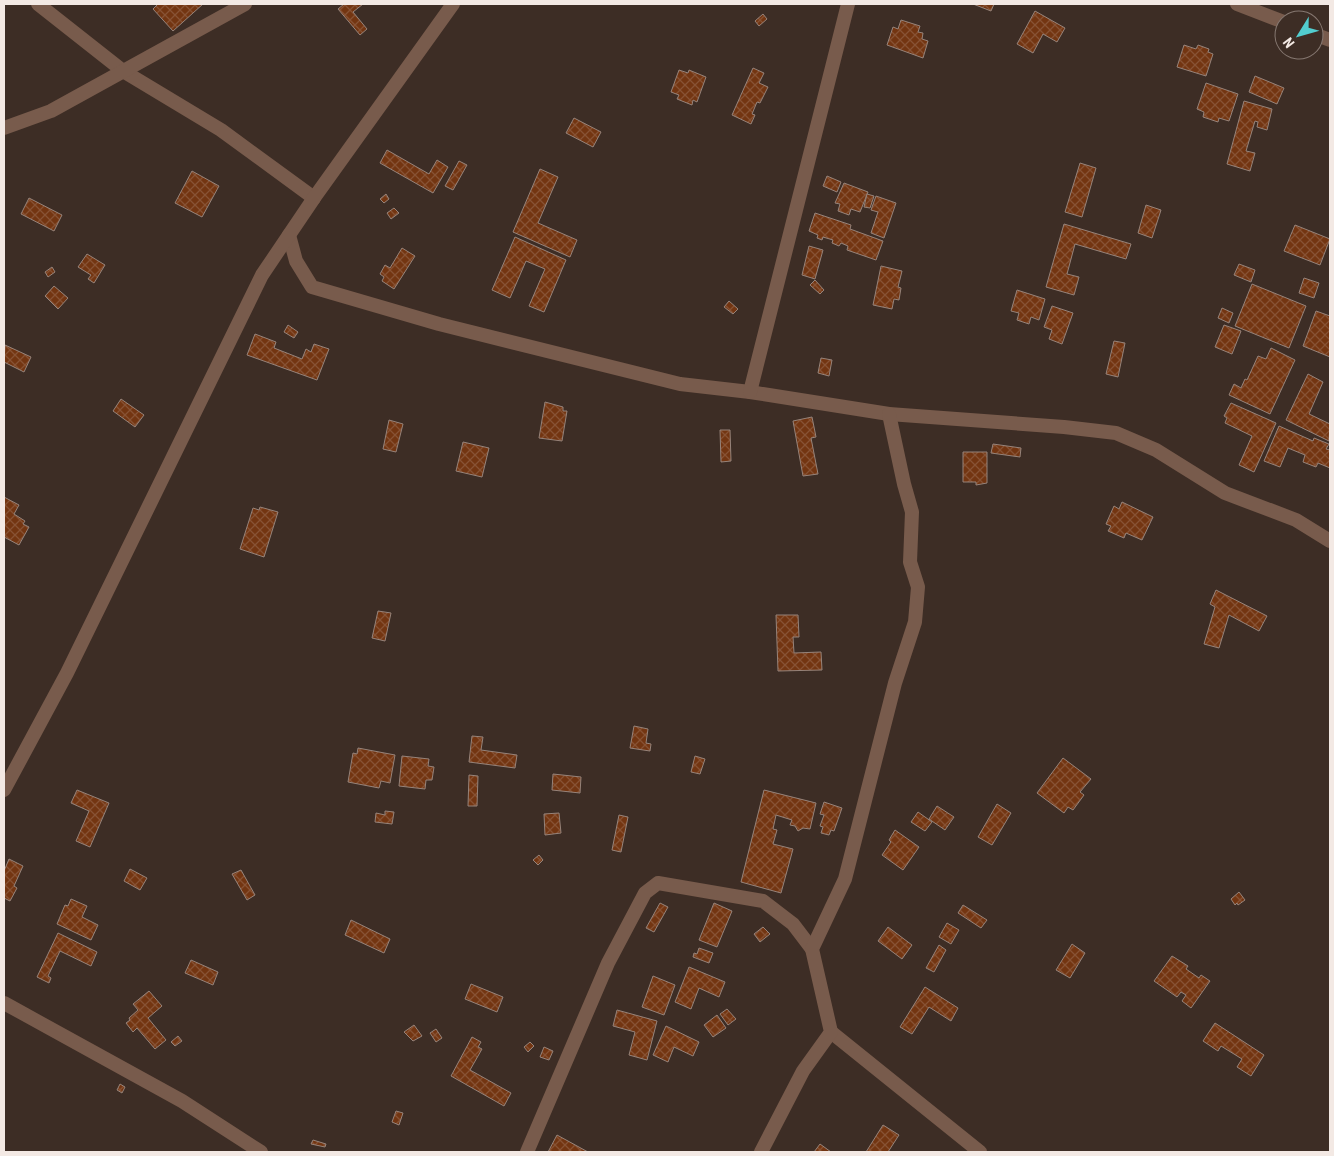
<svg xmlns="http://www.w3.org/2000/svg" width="1334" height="1156" font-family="'Roboto Condensed',sans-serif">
  <defs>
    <pattern id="building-cross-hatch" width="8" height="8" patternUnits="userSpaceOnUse" patternTransform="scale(1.25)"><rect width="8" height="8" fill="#733511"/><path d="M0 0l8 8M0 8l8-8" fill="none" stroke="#875234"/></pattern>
  </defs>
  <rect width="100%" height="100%" fill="#3d2d25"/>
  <g fill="url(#building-cross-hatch)" stroke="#96837a">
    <path d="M158 4H203L173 31 153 9Z"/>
    <path d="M344 4H363L353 12 367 29 360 35 338 9Z"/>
    <path d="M973 4H994L991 11Z"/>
    <path d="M1035 11 1065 28 1057 42 1043 34 1033 53 1017 44Z"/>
    <path d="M763 14 767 19 759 26 755 21Z"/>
    <path d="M901 20 920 26 918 32 923 33 922 39 928 41 923 58 887 45 893 27 898 29Z"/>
    <path d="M1184 45 1196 49 1198 45 1209 49 1208 52 1213 54 1206 76 1177 67Z"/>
    <path d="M753 68 764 73 759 83 768 87 760 103 757 102 752 114 755 115 751 124 732 115Z"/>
    <path d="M679 70 688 73 689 70 706 77 697 102 693 100 692 105 677 99 679 95 671 92Z"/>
    <path d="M1255 76 1284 88 1277 104 1249 92Z"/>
    <path d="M1206 83 1238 94 1229 121 1219 118 1218 122 1203 117 1204 112 1197 109Z"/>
    <path d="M1244 101 1272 109 1267 130 1257 127 1258 122 1255 121 1246 151 1255 153 1250 171 1227 164Z"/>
    <path d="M574 118 601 132 593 147 566 133Z"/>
    <path d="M387 150 429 174 437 160 448 167 433 193 380 163Z"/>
    <path d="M459 161 467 165 453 190 445 186Z"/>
    <path d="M1080 163 1096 168 1082 217 1065 212Z"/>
    <path d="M540 169 558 177 538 223 577 240 570 257 513 232Z"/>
    <path d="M192 171 219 186 202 217 175 203Z"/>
    <path d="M827 176 841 182 837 192 823 186Z"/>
    <path d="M844 183 868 192 860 212 851 209 849 215 838 211 840 204 835 203Z"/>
    <path d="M386 194 389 199 384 203 380 199Z"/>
    <path d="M867 194 874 196 870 208 864 207Z"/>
    <path d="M876 196 896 203 884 238 871 233 878 212 871 210Z"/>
    <path d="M29 198 62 215 54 231 21 214Z"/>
    <path d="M1146 205 1161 210 1152 238 1138 233Z"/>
    <path d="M394 208 399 213 391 219 387 213Z"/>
    <path d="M815 213 851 225 850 229 883 241 876 260 847 250 848 246 841 243 839 246 832 243 833 240 823 237 822 240 817 238 818 235 809 231Z"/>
    <path d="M1064 224 1131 244 1126 259 1075 244 1067 274 1079 277 1074 295 1046 287Z"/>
    <path d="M1295 225 1330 239 1320 265 1284 251Z"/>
    <path d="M515 237 566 260 544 312 529 306 545 269 526 261 510 298 492 290Z"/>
    <path d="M809 246 823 250 815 279 802 275Z"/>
    <path d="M402 248 415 256 394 289 382 281 384 277 380 274 385 265 390 268Z"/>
    <path d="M87 254 105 265 94 283 88 279 91 275 78 267Z"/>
    <path d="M1239 264 1255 270 1251 282 1234 275Z"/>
    <path d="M881 266 902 271 898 287 901 288 899 300 894 299 892 309 873 305Z"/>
    <path d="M52 267 55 272 48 277 45 272Z"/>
    <path d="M1304 278 1319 283 1314 298 1299 293Z"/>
    <path d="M815 280 824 290 820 294 810 285Z"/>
    <path d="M1252 284 1306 306 1289 348 1235 326Z"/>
    <path d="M54 286 68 298 58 309 45 296Z"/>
    <path d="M1017 290 1045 299 1039 320 1031 317 1029 324 1017 320 1019 313 1011 311Z"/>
    <path d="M729 301 738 309 733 314 724 307Z"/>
    <path d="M1052 306 1073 313 1062 344 1049 339 1052 330 1044 327Z"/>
    <path d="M1222 308 1233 313 1229 323 1218 318Z"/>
    <path d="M1316 311 1330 316V357L1303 346Z"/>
    <path d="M288 325 298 332 294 338 284 332Z"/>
    <path d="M1224 325 1241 331 1232 354 1215 347Z"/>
    <path d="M255 334 276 342 274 348 302 359 306 349 311 352 314 344 329 349 317 380 247 355Z"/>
    <path d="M1114 341 1125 343 1118 377 1106 374Z"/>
    <path d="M5 345 31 357 24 372 4 362Z"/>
    <path d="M1271 348 1295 360 1270 414 1229 395 1234 384 1241 388 1245 379 1247 380 1258 356 1266 359Z"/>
    <path d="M821 358 832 360 829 376 818 373Z"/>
    <path d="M1308 374 1323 382 1309 414 1330 424 1329 441 1286 420Z"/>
    <path d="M121 399 144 415 135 427 113 411Z"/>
    <path d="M545 402 563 407V411H567L562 441 539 438Z"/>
    <path d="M1231 403 1276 423 1254 472 1239 465 1252 436 1225 423 1227 418 1224 416Z"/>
    <path d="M812 417 816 437 811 438 818 474 803 476 793 421Z"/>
    <path d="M389 420 403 424 396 452 383 449Z"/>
    <path d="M1279 426 1313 441 1314 438 1329 444 1326 449 1330 450V468L1318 463 1316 467 1303 462 1305 455 1288 448 1280 467 1264 461Z"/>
    <path d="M720 430H730L731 461 721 462Z"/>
    <path d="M463 442 489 448 482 477 456 471Z"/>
    <path d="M993 444 1021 448 1020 457 991 453Z"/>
    <path d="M963 452H987V483L976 485V482H963Z"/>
    <path d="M4 497 19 505 14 514 25 521 23 524 29 527 19 545 4 537Z"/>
    <path d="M1122 502 1153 517 1142 540 1126 533 1124 538 1108 531 1111 526 1106 524 1114 506 1119 509Z"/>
    <path d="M260 507 278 512 264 557 240 549 253 508 259 510Z"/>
    <path d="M1216 590 1267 616 1259 631 1229 615 1219 648 1204 644 1215 607 1210 604Z"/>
    <path d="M378 611 391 613 385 641 372 638Z"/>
    <path d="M776 615H798L799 637H793L794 653 821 652 822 670 778 671Z"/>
    <path d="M634 726 648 729 646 743 651 744 650 751 630 748Z"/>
    <path d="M472 736 483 737 481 750 517 755 515 768 469 762Z"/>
    <path d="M358 748 395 755 390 783 381 781 379 788 348 782 353 753 357 754Z"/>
    <path d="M402 756 429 759 428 766 434 767 432 780H426L425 789 399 786Z"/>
    <path d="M695 756 705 759 700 774 691 772Z"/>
    <path d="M1063 758 1091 779 1080 792 1084 795 1073 810 1068 807 1064 813 1037 793Z"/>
    <path d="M553 774 581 777 580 793 552 790Z"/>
    <path d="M469 775 478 776 477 806H468Z"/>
    <path d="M77 790 109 803 90 847 76 841 89 811 71 803Z"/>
    <path d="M764 790 816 803 810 829 803 828 798 831 795 826 790 825 792 820 776 815 773 829 777 830 773 844 793 849 781 893 741 882Z"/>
    <path d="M824 802 842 808 834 831 831 830 829 835 821 833 823 827 820 826 824 815 820 814Z"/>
    <path d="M997 804 1011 813 992 845 978 837Z"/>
    <path d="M937 806 954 817 945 830 929 819Z"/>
    <path d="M385 811 394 812 392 824 375 822 376 813 385 815Z"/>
    <path d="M918 812 932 822 925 831 911 822Z"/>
    <path d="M559 813 561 833 545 835 544 814Z"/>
    <path d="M619 815 628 817 621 852 612 850Z"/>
    <path d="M895 830 919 847 903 870 882 855 891 842 889 840Z"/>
    <path d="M539 855 543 860 538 865 533 860Z"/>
    <path d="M9 859 23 866 14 886 17 888 10 901 4 898V871Z"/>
    <path d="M130 869 147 878 140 890 124 881Z"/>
    <path d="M241 870 255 895 247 900 232 874Z"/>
    <path d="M1239 892 1245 900 1238 905 1237 903 1235 905 1231 899Z"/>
    <path d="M71 899 87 906 82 917 98 925 91 940 57 924 65 905 68 906Z"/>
    <path d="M660 903 668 907 654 932 646 928Z"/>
    <path d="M714 903 732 911 717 947 699 940Z"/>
    <path d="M963 905 987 920 981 928 958 913Z"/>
    <path d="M351 920 390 939 384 953 345 935Z"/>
    <path d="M947 923 959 930 951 944 939 937Z"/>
    <path d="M763 927 770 934 760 942 754 934Z"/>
    <path d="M888 927 912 945 902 959 878 941Z"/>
    <path d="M58 933 97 952 91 966 60 951 48 976 51 978 49 983 37 977Z"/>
    <path d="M1072 944 1085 953 1070 978 1056 970Z"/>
    <path d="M939 945 946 950 934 972 926 968Z"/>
    <path d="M699 948 713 953 709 963 693 957 694 953 697 954Z"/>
    <path d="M1172 956 1188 966 1186 969 1199 978 1201 975 1210 981 1191 1008 1182 1001 1186 995 1181 992 1177 997 1154 981Z"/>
    <path d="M191 960 218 972 213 985 185 973Z"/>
    <path d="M689 967 725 982 719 997 699 988 691 1009 675 1002Z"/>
    <path d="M653 976 675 985 664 1015 642 1007Z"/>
    <path d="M471 984 503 997 497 1012 465 999Z"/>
    <path d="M925 987 958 1008 951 1021 929 1007 912 1034 900 1027Z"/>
    <path d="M149 991 162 1006 148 1018 166 1040 155 1049 137 1028 133 1032 126 1023 130 1020 129 1018 138 1010 133 1004Z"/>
    <path d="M727 1009 736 1019 728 1025 720 1014Z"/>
    <path d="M617 1010 657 1021 647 1060 629 1055 635 1032 613 1026Z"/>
    <path d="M717 1015 726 1028 713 1037 704 1025Z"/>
    <path d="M1215 1023 1264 1055 1251 1076 1237 1067 1242 1059 1221 1046 1218 1051 1203 1041Z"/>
    <path d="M414 1025 422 1036 413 1041 404 1032Z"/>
    <path d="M666 1026 699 1042 693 1056 674 1047 668 1062 653 1055Z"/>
    <path d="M436 1029 442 1038 436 1042 430 1033Z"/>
    <path d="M178 1036 182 1041 175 1046 171 1042Z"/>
    <path d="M472 1037 481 1042 478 1047 482 1049 470 1070 511 1093 504 1106 451 1076Z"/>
    <path d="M530 1042 534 1046 528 1052 524 1047Z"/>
    <path d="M544 1047 553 1051 549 1060 540 1057Z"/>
    <path d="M120 1084 125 1087 122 1093 117 1090Z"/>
    <path d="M396 1111 403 1113 399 1125 392 1122Z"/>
    <path d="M883 1125 899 1135 888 1152H866Z"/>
    <path d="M557 1135 588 1152H548Z"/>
    <path d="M313 1140 326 1144 325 1147 311 1144Z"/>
    <path d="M820 1144 831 1152H814Z"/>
  </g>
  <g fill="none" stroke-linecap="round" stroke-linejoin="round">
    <g stroke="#785b4c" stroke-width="14">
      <path d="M38 4 123 71 221 130 314 198"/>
      <path d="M1237 4 1284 22"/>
      <path d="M1314 34 1330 40"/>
      <path d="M4 128 51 111 245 4"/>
      <path d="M289 235 296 261 312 287 439 324 680 384 750 392 889 414 1064 427 1116 433 1156 450 1225 493 1296 520 1330 541"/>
      <path d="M750 392 848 4"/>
      <path d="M4 790 67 673 262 275 314 198 453 4"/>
      <path d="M4 1003 182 1101 261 1152"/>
      <path d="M831 1032 980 1152"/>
      <path d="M527 1152 608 963 645 893 658 883 763 901 793 924 812 949"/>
      <path d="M761 1152 803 1071 831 1032 812 949 845 879 895 683 915 622 918 587 910 562 912 512 904 484 889 414"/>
    </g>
  </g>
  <rect width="1334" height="1156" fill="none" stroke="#f3e9e4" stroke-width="10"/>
  <g transform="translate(1299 35) rotate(233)"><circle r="24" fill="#3d2d25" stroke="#867871"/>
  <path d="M0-4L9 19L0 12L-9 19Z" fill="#52cdcf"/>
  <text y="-8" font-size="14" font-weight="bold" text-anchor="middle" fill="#f3e9e4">N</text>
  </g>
</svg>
